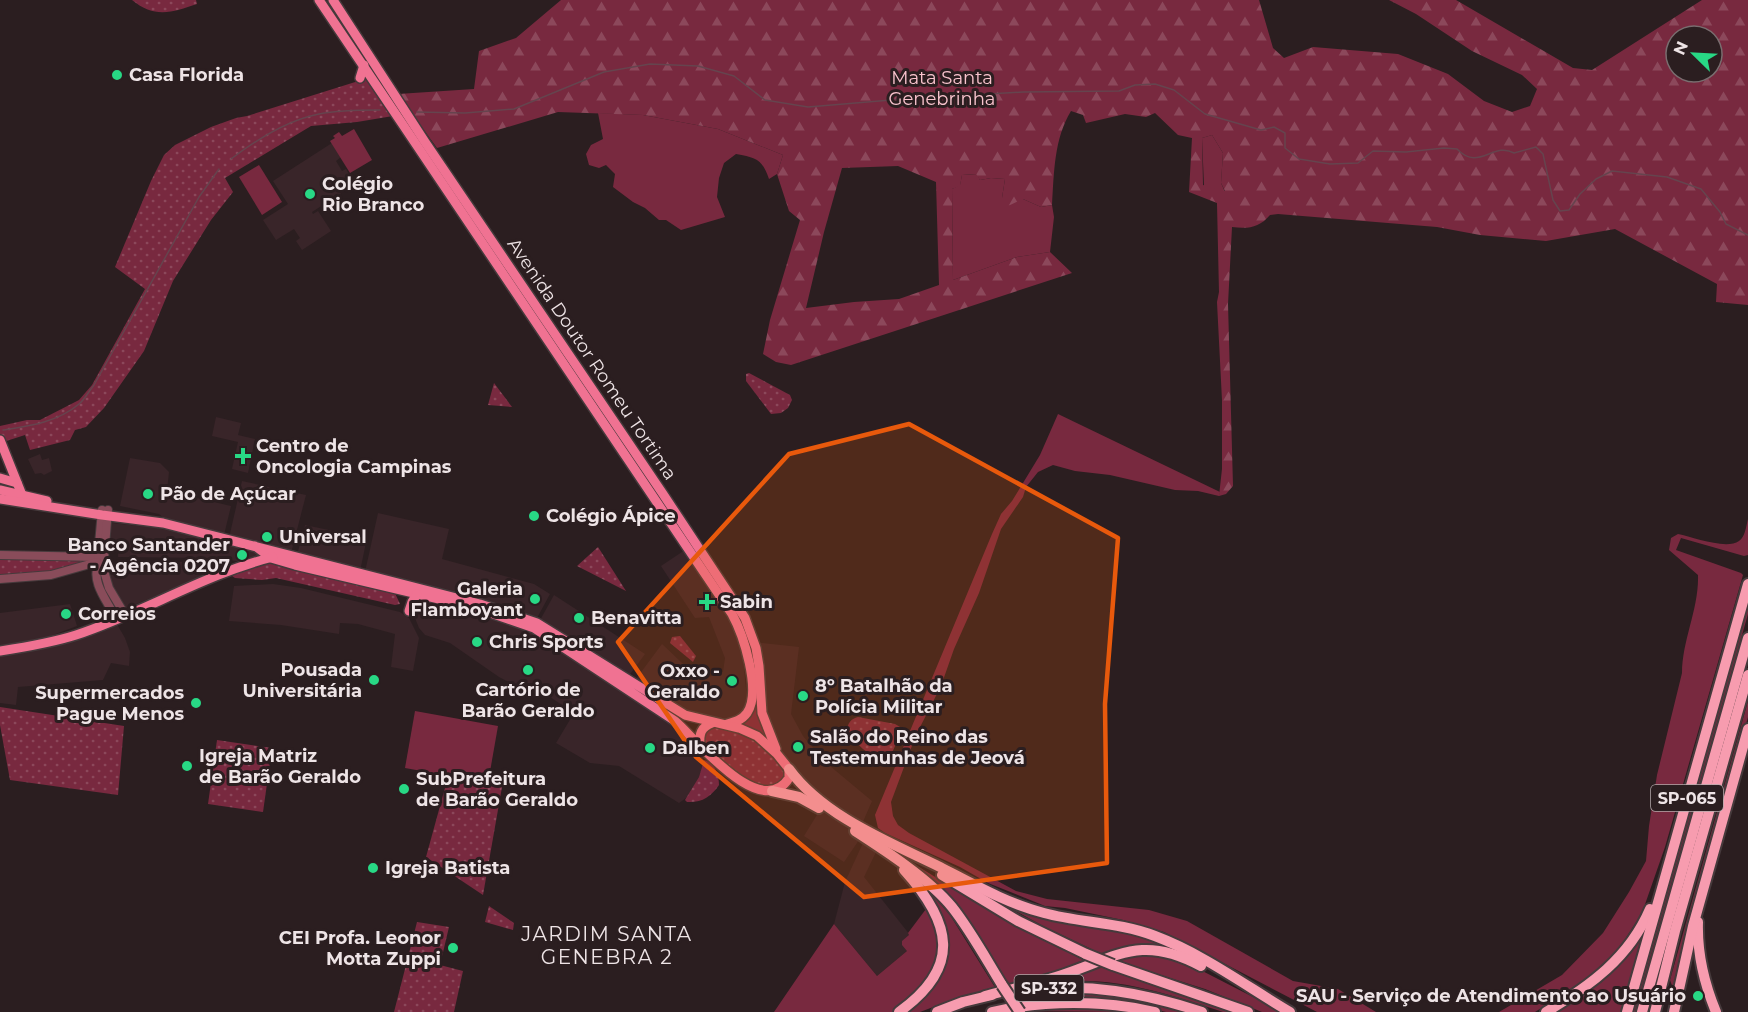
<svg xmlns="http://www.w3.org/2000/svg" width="1748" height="1012" font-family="Montserrat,sans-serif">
  <defs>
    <pattern id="forest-firs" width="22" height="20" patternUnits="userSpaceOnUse" patternTransform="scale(1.5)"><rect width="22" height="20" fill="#78293f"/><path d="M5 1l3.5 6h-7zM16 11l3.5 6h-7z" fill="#8c485b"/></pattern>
    <pattern id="park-dots" width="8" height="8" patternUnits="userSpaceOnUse" patternTransform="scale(1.5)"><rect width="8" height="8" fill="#78293f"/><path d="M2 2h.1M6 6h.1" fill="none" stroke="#8c485b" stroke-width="1.8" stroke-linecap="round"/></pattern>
  </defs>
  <rect width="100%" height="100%" fill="#2b1e20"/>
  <g fill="#392529">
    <path d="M332 143 341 157 336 161 342 171 346 169 355 184 312 212 313 214 318 211 331 231 302 250 296 241 300 238 294 229 276 240 263 220 288 204 273 181Z"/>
    <path d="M216 417 241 423 238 435 255 439 248 473 232 469 238 442 212 436Z"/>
    <path d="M40 454 42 460 49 458 52 471 44 475 41 473 35 474 28 459Z"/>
    <path d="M130 458 160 463 169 472 167 491 231 506 224 535 166 520 159 514 120 506Z"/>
    <path d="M242 481 306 495 291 553 229 538Z"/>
    <path d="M378 513 449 529 442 559 534 584 550 594 536 620 365 572Z"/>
    <path d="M112 523 158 528 256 551 262 557 244 562 212 558 118 557 119 541 110 539Z"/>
    <path d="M305 525 367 538 360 571 297 555Z"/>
    <path d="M685 550 730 619 742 646 747 700 742 715 732 720 699 716 679 706 636 679 662 644 700 680 723 672 725 658 709 617 695 618 661 566Z"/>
    <path d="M210 561 212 573 124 609 111 587 106 566 134 563Z"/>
    <path d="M273 584 301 588 400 612 409 618 419 638 413 671 391 667 395 634 358 624 340 623 339 634 281 625 229 621 234 586Z"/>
    <path d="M554 595 645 654 628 677 539 622Z"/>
    <path d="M419 597 465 607 533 630 669 721 695 744 704 760 699 777 689 796 679 803 619 766 590 763 556 743 574 713 541 691 518 687 499 677 450 643 425 635 419 628 413 613Z"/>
    <path d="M70 604 77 626 45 638 0 646V613Z"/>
    <path d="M115 621 125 638 130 652 129 666 111 663 103 680 18 687 16 705 0 703V653Z"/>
    <path d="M761 643 799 647 791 714 803 736 824 761 872 801 862 824 806 790 772 740 760 698Z"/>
    <path d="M820 810 861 837 844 862 804 836Z"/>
    <path d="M863 843 876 852 864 877 910 935 907 951 877 976 834 924 845 882Z"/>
  </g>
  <g fill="#78293f">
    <path d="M598 113 643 115 718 129 783 155 777 174 769 179C762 159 757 158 736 154L724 163 719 178 717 197 725 217 681 230 666 220H659L645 208 633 202 613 187 615 174 606 165 599 168 589 165 586 154 591 145 603 139Z"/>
    <path d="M354 129 372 160 350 173 330 141 335 138 333 136 339 132 342 136Z"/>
    <path d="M1212 135 1223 153 1221 183 1225 192 1204 186 1202 138Z"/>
    <path d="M259 165 282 202 262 215 239 177Z"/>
    <path d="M977 174 980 180 991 178 1005 179 1002 198 1023 199 1041 207 1052 205 1054 217 1050 252 1017 257 953 280 952 189 960 185 962 175Z"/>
    <path d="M1058 414 1220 492 1219 496 1198 491 1175 490 1110 475 1075 471 1053 465 1038 472 1026 487 1023 497 1001 529 979 593 954 649 941 686 916 735 891 802 893 816 898 825 909 833 1016 891 1047 899 1149 910 1187 921 1293 981 1338 989 1376 1012H1317L1164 932 1123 920 1065 908 1045 906 988 883 960 867 885 833 878 828 875 815 992 534 1001 514 1012 501 1040 455Z"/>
    <path d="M1748 519V555L1744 556 1681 538 1676 550 1741 573 1743 575 1665 847 1642 913 1618 950 1585 980 1535 1012H1499L1562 975 1603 933 1629 892 1646 861 1649 826 1657 775 1682 673C1682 640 1699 609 1698 575L1669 550 1671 538 1678 534C1693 537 1726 550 1739 541 1745 537 1746 527 1748 519Z"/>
    <path d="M1748 593V614L1635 1012H1630Z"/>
    <path d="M749 641 754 660 759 719 770 742 737 724 749 714Z"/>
    <path d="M1748 701V717L1700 887 1675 994 1670 980Z"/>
    <path d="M415 711 498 726 488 783 405 768Z"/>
    <path d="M919 867 979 904 1088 961 1067 970 1009 985 984 946 915 871Z"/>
    <path d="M971 887 999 901 1145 936 1186 955C1154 945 1135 941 1102 954L1045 927Z"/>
    <path d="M929 891 950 915 996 989 957 998 920 1012H904L918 1001 948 944 947 930 942 914Z"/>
    <path d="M926 909C942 926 943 960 928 979 919 991 905 1001 894 1012H774L834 924 877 976 907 951 902 945V941L909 935 908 933Z"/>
    <path d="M1643 934 1621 1012H1551L1623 959Z"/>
    <path d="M1146 952 1181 960 1282 1012H1262L1205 989 1113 960Z"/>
    <path d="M1101 965 1108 969 1233 1012H1223C1165 993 1110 974 1049 983Z"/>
    <path d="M1045 992 1112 993 1190 1012H1166L1150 1008 1022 1005 1016 996Z"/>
    <path d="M1054 1009H1093L1121 1012 1025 1011Z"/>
  </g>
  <path fill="url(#forest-firs)" fill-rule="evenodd" d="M561 0H1259L1273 48 1284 58 1313 47 1398 54 1448 74 1484 101 1512 112 1530 106 1537 89 1522 75 1472 51 1416 14 1389 0H1456L1573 68 1592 70 1702 0H1748V305L1716 302 1717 284 1615 229 1546 241 1480 235 1437 227 1278 214 1270 215C1259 228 1248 229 1232 227L1228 304 1233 486 1226 494 1219 496 1222 469V400L1217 302 1219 292 1217 203 1189 192 1192 138 1178 135 1155 113 1146 117 1125 114 1086 123 1083 115 1071 111C1054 139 1054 172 1052 205L1041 207 1023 199 1008 206 1002 198 1005 179 991 178 980 180 976 174 962 175 960 186 952 189 953 280 1017 257 1050 252 1072 273 791 365 776 362 763 354 770 320 800 220 789 211 777 174 783 155 718 129 643 115 558 112 437 148 398 94 474 89 479 51 516 38ZM1676 36H1712V72H1676ZM1212 135 1223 153 1221 183 1225 191 1203 185 1202 138ZM898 166 936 182 939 285 899 299 854 302 806 308 824 232 842 168Z"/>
  <g fill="url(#park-dots)">
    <path d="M132 0H196L197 4C173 12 155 19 132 0Z"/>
    <path d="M368 78 393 116 357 122 311 126 225 178 233 192 211 220 173 281 144 351 104 408 86 427 75 430 70 440 30 450 25 435 0 443V426L27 420H40L79 400 92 385 145 289 115 267 151 181 164 155 175 145 211 127 236 118 247 116Z"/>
    <path d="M749 373 790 395 792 400 788 408 781 413 771 414 746 381V374Z"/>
    <path d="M494 383 512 407 488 405Z"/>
    <path d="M598 547 626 591 577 566Z"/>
    <path d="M0 558H93V562L48 572 0 576Z"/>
    <path d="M263 563H275L394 591 400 604 395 605 276 578 262 580 235 578 232 576 233 573Z"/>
    <path d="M680 636 696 656 693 662 670 643 672 637Z"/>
    <path d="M0 707 124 726 118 795 10 780 0 725Z"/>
    <path d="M858 717 895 724 900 727 902 731 890 757 887 759C871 760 853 742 847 728 849 722 851 719 858 717Z"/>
    <path d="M713 726 749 735 780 761 786 776 783 782 771 787C740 780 726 765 704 744V732Z"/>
    <path d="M217 740 272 748 263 812 208 804Z"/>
    <path d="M704 760C715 763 719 775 719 785 711 797 701 803 687 802L685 800 699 777Z"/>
    <path d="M448 777 502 787 483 895 426 857Z"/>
    <path d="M489 906 514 923 513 930 485 922Z"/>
    <path d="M417 922 449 927 440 965 463 971 454 1012H394Z"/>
  </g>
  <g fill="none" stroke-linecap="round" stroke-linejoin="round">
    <g stroke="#65444e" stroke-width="1.5">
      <path d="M417 112 465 113 514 109 604 72 650 64 698 66 734 76 765 100 808 107 903 99 1023 92 1119 91 1135 85 1155 84 1174 90 1205 114 1261 130 1274 127 1285 133V148L1299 159 1330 164 1358 163 1373 151 1406 152 1444 148 1457 149C1479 172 1493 141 1514 153L1536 147 1543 154 1553 200 1560 211 1569 210 1580 194 1596 179 1612 171 1667 177 1701 189 1720 212 1726 224 1748 235"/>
      <path d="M231 159C256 140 288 120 319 114 339 110 360 110 380 110"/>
      <path d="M3 430C29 426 58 422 79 404 85 399 89 391 94 385L199 197 219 169"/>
    </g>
    <defs>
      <g id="minor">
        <path d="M0 555 97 557"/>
        <path d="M98 556 102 510"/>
        <path d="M104 558 108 510"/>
        <path d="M98 564C91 584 108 601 116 619"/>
        <path d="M102 564 109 588 125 615"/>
        <path d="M0 579 51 575 97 562"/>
      </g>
      <g id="major">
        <path d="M319 0 732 614C743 634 762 691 747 713 742 720 735 722 727 724"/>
        <path d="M333 0 425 142 663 494 745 618 756 648 759 666 762 713 776 749"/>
        <path d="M360 78 364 65"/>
        <path d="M0 440 22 495"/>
        <path d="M0 478 17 483"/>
        <path d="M0 490 47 501"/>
        <path d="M0 499 102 515 163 523 480 604 537 623 685 715 739 728 757 736 777 754 789 769V778C761 822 696 739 675 721L534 628 473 607 295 565 271 558 255 546"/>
        <path d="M409 611 412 602 417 594"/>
        <path d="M0 651C26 647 51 643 76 635 143 613 205 574 273 557"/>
        <path d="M700 745C699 734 701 727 712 723"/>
      </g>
      <g id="highway">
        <path d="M789 769C823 816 889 842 940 867 973 884 1008 904 1044 913 1081 923 1119 922 1155 936 1203 954 1246 986 1290 1012"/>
        <path d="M772 791 799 797 819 808"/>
        <path d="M855 831C886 851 929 879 952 907 971 931 986 959 1002 985"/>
        <path d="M942 875 1018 921 1086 954"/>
        <path d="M1698 922C1697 953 1704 983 1716 1012"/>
        <path d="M1113 965 1248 1012"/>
        <path d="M1026 991C1087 982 1144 993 1202 1012"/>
        <path d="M985 996C1012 989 1039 983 1065 974 1120 955 1143 935 1201 966"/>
        <path d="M899 1012C962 967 952 923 904 870"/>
        <path d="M937 1012 963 1002 992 995"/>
        <path d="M992 1012C1044 1000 1104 1000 1155 1012"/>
        <path d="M1546 1012C1590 986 1629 958 1650 909"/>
        <path d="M1627 1012 1748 584"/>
        <path d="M1642 1012 1748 638"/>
        <path d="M1655 1012 1675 931 1748 675"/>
        <path d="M1674 1012 1693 926 1748 729"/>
      </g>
    </defs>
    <use href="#minor" stroke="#463a3c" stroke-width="10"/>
    <use href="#major" stroke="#463a3c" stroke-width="12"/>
    <use href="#highway" stroke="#463a3c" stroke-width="14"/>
    <use href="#minor" stroke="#894c5a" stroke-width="8"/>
    <use href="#major" stroke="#f07292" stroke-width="9"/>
    <use href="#highway" stroke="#f79caf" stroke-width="10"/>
    <defs>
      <g id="highway-bridge">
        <path d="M1086 954 1113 965"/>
        <path d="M1002 985 1020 1012"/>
      </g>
    </defs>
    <use href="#highway-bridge" stroke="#463a3c" stroke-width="14" stroke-linecap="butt"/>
    <use href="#highway-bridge" stroke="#f79caf" stroke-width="10"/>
  </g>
  <path fill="#e8590c" fill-opacity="0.2" stroke="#e8590c" stroke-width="4.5" stroke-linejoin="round" d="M909 424 1118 538 1105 704 1107 863 864 897 696 757 618 642 789 454Z"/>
  <g fill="#28d885" stroke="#2b1e20" stroke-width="2">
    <circle cx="117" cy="75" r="6"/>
    <circle cx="310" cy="194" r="6"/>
    <path d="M240 447h6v6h6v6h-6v6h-6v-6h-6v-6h6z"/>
    <circle cx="148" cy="494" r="6"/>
    <circle cx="534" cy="516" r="6"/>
    <circle cx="267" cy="537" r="6"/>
    <circle cx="242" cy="555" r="6"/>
    <circle cx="535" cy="599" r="6"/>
    <path d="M704 593h6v6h6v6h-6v6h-6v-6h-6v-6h6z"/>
    <circle cx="66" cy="614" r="6"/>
    <circle cx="579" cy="618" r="6"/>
    <circle cx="477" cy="642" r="6"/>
    <circle cx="528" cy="670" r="6"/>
    <circle cx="374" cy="680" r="6"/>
    <circle cx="732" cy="681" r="6"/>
    <circle cx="803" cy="696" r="6"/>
    <circle cx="196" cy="703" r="6"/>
    <circle cx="798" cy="747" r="6"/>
    <circle cx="650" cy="748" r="6"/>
    <circle cx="187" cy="766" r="6"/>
    <circle cx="404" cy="789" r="6"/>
    <circle cx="373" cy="868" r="6"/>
    <circle cx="453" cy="948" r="6"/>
    <circle cx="1698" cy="996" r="6"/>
  </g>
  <g text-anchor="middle" stroke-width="6" stroke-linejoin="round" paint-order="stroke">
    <g fill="#2b1e20" stroke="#b4a9ab" stroke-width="1.5">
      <rect x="1651" y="785" width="72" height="26" rx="4.5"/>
      <rect x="1014.5" y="975" width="69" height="26" rx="4.5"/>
    </g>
    <g font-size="16" font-weight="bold" fill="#eee4e6">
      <text x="1687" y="804">SP-065</text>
      <text x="1049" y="994">SP-332</text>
    </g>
    <g font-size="18" font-weight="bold" fill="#eee4e6" stroke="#2b1e20" text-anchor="start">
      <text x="129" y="81">Casa Florida</text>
      <text x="322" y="190">Colégio<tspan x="322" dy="21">Rio Branco</tspan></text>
      <text x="256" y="452">Centro de<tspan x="256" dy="21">Oncologia Campinas</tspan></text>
      <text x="160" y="500">Pão de Açúcar</text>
      <text x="546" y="522">Colégio Ápice</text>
      <text x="279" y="543">Universal</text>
      <text x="230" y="551" text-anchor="end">Banco Santander<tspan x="230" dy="21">- Agência 0207</tspan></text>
      <text x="523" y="595" text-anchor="end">Galeria<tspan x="523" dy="21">Flamboyant</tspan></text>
      <text x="720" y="608">Sabin</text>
      <text x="78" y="620">Correios</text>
      <text x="591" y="624">Benavitta</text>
      <text x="489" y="648">Chris Sports</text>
      <text x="362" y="676" text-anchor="end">Pousada<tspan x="362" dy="21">Universitária</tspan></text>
      <text x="720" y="677" text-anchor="end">Oxxo -<tspan x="720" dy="21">Geraldo</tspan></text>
      <text x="815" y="692">8º Batalhão da<tspan x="815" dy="21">Polícia Militar</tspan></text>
      <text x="528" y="696" text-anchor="middle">Cartório de<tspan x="528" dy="21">Barão Geraldo</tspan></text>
      <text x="184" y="699" text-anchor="end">Supermercados<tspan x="184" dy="21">Pague Menos</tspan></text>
      <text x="810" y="743">Salão do Reino das<tspan x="810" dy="21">Testemunhas de Jeová</tspan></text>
      <text x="662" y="754">Dalben</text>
      <text x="199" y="762">Igreja Matriz<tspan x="199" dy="21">de Barão Geraldo</tspan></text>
      <text x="416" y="785">SubPrefeitura<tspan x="416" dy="21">de Barão Geraldo</tspan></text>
      <text x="385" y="874">Igreja Batista</text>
      <text x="441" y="944" text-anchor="end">CEI Profa. Leonor<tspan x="441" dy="21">Motta Zuppi</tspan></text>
      <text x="1686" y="1002" text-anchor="end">SAU - Serviço de Atendimento ao Usuário</text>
    </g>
    <g font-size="18" fill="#fac4ce" stroke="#2b1e20">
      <text x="942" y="84">Mata Santa<tspan x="942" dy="21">Genebrinha</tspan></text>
    </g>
    <g font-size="18" fill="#eee4e6" stroke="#2b1e20">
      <text transform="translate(592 359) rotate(56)" y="6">Avenida Doutor Romeu Tortima</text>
    </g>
    <g font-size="20" letter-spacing="1.5" fill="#eee4e6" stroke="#2b1e20">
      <text x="607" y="941">JARDIM SANTA<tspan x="607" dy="23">GENEBRA 2</tspan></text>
    </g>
  </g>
  <g transform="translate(1694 54) rotate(294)"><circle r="28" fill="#2b1e20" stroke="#796d6f" stroke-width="1.5"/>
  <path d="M0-4.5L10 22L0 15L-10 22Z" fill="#28d885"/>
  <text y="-9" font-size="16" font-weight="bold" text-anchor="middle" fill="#eee4e6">N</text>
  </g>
</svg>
